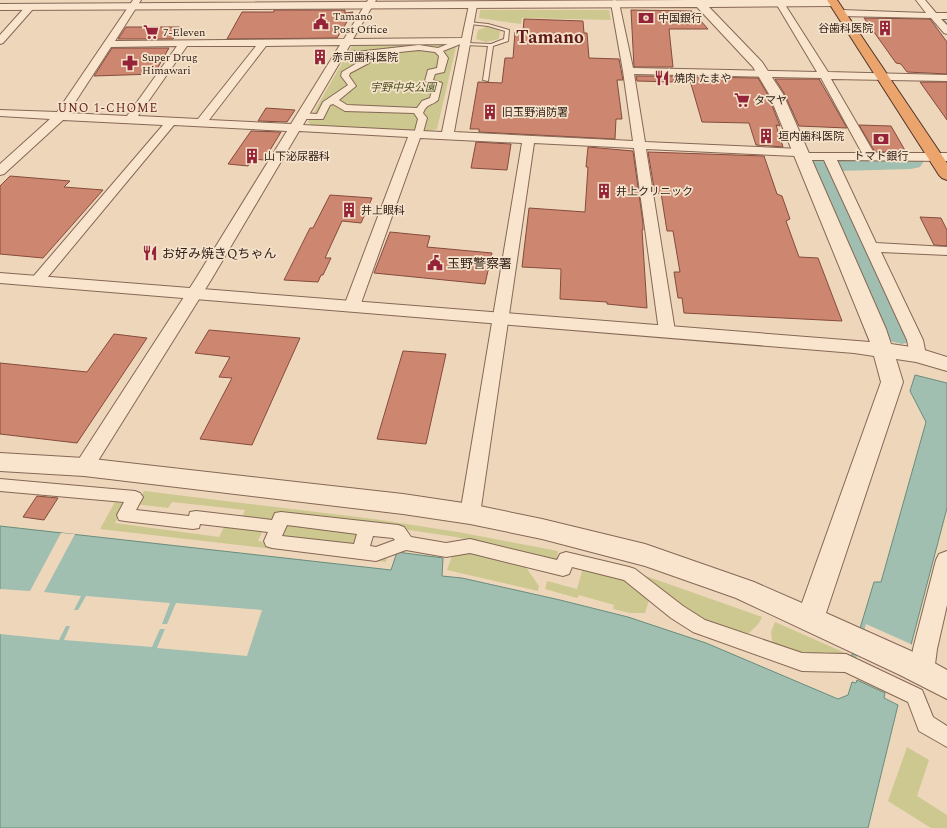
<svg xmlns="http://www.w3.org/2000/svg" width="947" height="828" font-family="Spectral,'Noto Sans JP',serif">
  <rect width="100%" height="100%" fill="#eed6bb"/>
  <g fill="#ccc890">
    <path d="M480 10H609L611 20 522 18 521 24 479 18Z"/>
    <path d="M487 27 500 31 499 39 486 42 476 39 478 30Z"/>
    <path d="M444 44 456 47 437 129 429 131 313 126 308 122 352 46Z"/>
    <path d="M144 491 374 519 458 532 558 551 557 559 456 537 375 525 277 513 272 522 242 518 245 510 172 502 168 508 136 504Z"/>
    <path d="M115 502 126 504 115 523 219 537 225 525 263 530 258 541 374 558 387 555 386 562 100 529Z"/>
    <path d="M287 522 361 532 356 547 281 537Z"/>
    <path d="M469 552 525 566 539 586 538 591 447 570 452 556Z"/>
    <path d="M583 568 630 581 649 600 645 613H630L613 609 614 605 579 595 577 598 545 589 547 581 577 589Z"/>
    <path d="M643 575 762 617 759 623 749 633C707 633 674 599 643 575Z"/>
    <path d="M775 622 850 655 849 660 827 652 800 656 778 649 772 641 771 632Z"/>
    <path d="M907 747 929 760 917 796 947 815V828H931L888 801Z"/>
  </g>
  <g fill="#a0bfb0" stroke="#688c7d">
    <path d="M915 375 947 383V508L912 641 902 694 848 668 874 582H881L926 422 910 391Z"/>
    <path d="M0 526 391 570 397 552 443 558 442 576 462 578 560 600 628 617 706 643 838 699 848 695 852 682 856 683 857 680 885 693 884 698 898 705 868 828H0Z"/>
  </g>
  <g fill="#eed6bb">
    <path d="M61 533 75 534 44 592 81 596 74 610H78L86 596 170 603 162 624H167L176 603 262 610 247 656 157 648 165 629H160L152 647 64 640 70 626H66L59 640 0 634V589L30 591Z"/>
    <path d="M866 624 913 645 906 683 856 659Z"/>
  </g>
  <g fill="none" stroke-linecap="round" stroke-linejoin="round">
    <path fill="#688c7d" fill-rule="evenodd" d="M941 17H947V19H943L947 23V26L939 18Z"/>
    <path fill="#a0bfb0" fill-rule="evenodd" d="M911 153 920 155 924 161 920 167 911 169 837 171 909 316 918 329 920 333 914 341 902 344 890 341 877 321 807 163 810 157 820 155Z"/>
  </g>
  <g fill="#cd8770" stroke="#854b3b">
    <path d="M274 10H345V13L353 12 337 38 227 39 242 12H274Z"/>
    <path d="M631 10 692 11 708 29H669L673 67H634Z"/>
    <path d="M864 18 930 19 947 42V74L907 72 901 64 896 63Z"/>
    <path d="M524 19 583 21 584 33H587L589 58 619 59 623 80H617L622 119H616L615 139 479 132V129H470L478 82 502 83 505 58H513L515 32H523Z"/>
    <path d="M126 27H180L173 39H118Z"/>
    <path d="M112 48H169L154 74 94 76Z"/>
    <path d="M636 76H674V82L637 81Z"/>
    <path d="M689 77 758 78 768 95 780 126 776 125 783 147 756 145 749 123 702 122Z"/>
    <path d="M775 79H819L847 128 799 126 784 93Z"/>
    <path d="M920 82H947V120Z"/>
    <path d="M266 108 295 110 287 122 258 121Z"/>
    <path d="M859 125 891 126 906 152H875Z"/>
    <path d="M251 131 281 132 264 160 253 159 248 166 228 164Z"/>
    <path d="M476 142 511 144 507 170 471 168Z"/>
    <path d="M588 147 633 151 643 223V230H642L647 308 607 304V302L560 299 561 269 522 267 529 208 585 212 588 167H586Z"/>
    <path d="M648 152 764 156 777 194 782 196 790 219 786 221 799 257 818 258 842 321 684 313 682 298H678L674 272H680L673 231H667L661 193 655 194Z"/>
    <path d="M10 176 70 181 64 187 103 190 43 258 0 254V186Z"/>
    <path d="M330 195 372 198 361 223 342 221 325 258H331L323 275H321L318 282 284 280 310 228H313Z"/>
    <path d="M920 217 941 218 947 230V246L934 245Z"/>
    <path d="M390 232 430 236 427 247 492 253 485 284 374 273Z"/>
    <path d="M209 330 300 338 252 445 200 439 232 378 219 377 230 357 195 353Z"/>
    <path d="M114 334 147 338 77 443 0 434V363L87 372Z"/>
    <path d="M403 351 446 354 426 444 377 439Z"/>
    <path d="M37 496 58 498 44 520 23 517Z"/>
  </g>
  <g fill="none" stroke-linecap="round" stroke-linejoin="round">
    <defs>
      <path id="service" d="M468 22 488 24 509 30 508 41 493 46 488 81 483 80 488 46 466 45 464 44 466 43 491 44 504 39 505 31 488 26 470 24Z"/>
      <g id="pedestrian">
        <path d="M460 39 464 41 463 43 443 51 448 58 444 72 435 74 433 80 442 83 438 100C432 106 427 103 423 113L427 118 422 136 419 137 414 134 418 119 414 113 345 111 333 104 330 105 323 119H302L298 116 302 113 317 114 323 102 348 85 341 76 342 72 362 60 363 56 340 55H337V51H365L419 45 438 48ZM419 50 435 52 439 56 437 68 428 70 425 81 434 84 430 98 422 101 417 108 347 105 339 100 356 86 349 76 350 73 369 63 371 55Z"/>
        <path d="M0 479 135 491 140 493 143 497 136 510 189 516 190 512 196 511 272 520 275 513 281 512 398 525 404 527 411 537 446 543 470 539 557 560 560 554 566 552 629 567 635 569 683 606 705 620 802 653 846 654 922 690 933 717 947 726V747L919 731 908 702 845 672 802 671 693 632 671 618 624 580 572 567 569 574 563 576 470 553 446 557 406 550 376 561 272 548 266 546 264 541 268 532 200 524 199 528 193 529 125 521 119 520 117 515 124 502 0 491ZM287 525 357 534 354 544 282 536ZM373 536 393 538 395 540 376 547 370 546Z"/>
      </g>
      <g id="minor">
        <path d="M133 0H141L115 41 344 39 368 0H376L353 39 462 38 469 5 470 3H476L477 5 454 132 633 141 623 71 611 3 612 1 615 0 619 3 633 68 817 72 774 0H782L828 72 947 75V81L831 79 874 153H947V161L837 160 876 243 947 247V255L881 252 923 340 926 355 924 359 918 361 912 359 910 355 907 340 824 160H798L796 156 646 149 675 331 673 335 667 336 661 335 659 331 634 148 534 143 480 514 477 520 470 522 463 520 460 514 522 143 420 138 360 306 358 309 352 311 346 309 344 306 408 137 299 131 211 280 91 472 84 474 77 472 74 467 77 462 195 280 287 131 174 125 42 284 37 286 32 284 29 281 32 278 163 125 63 120 4 174 0 175V164L50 119 0 116V110L57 112ZM460 44 442 132 303 125 350 45ZM340 45 291 124 209 120 266 46ZM177 46 127 116 68 113 111 47ZM187 46H256L198 119 138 116ZM634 74 821 78 862 153H806L804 150 800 149 645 142Z"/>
        <path d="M916 0H925L936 13H947V19H941L947 25V34L944 33 931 18 841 16 836 13 841 10 926 13Z"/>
        <path d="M30 4 33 5 34 7 33 9 3 43 0 44V35L27 5Z"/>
        <path d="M947 551V605L937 649 934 672 930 680 922 683 914 680 910 672 913 649 936 560 939 554Z"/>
      </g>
      <path id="tertiary" d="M691 0H835L839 3 834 6 709 7 762 62 783 94 886 329 891 344 918 348 947 357V371L916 362 896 359 903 382 826 613 920 655 947 670V699L900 675 736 598 645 566 542 539 470 524 403 514 84 476 0 471V453L84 458 403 494 470 504 542 519 645 544 754 582 802 603 881 382 874 356 854 353 0 283V273L870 342 769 94 753 67 697 7 0 10V4Z"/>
      <path id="trunk" d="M827 0H837L947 163V180L942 178 939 175Z"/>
    </defs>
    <use href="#service" stroke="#856755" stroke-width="2"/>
    <use href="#pedestrian" stroke="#856755" stroke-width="2"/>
    <use href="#minor" stroke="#856755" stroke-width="2"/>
    <use href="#tertiary" stroke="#856755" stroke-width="2"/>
    <use href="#trunk" stroke="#52362a" stroke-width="2"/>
    <use href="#service" fill="#f9e5ce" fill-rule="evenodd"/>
    <use href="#pedestrian" fill="#f9e5ce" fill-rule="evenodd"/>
    <use href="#minor" fill="#f9e5ce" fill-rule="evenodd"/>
    <use href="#tertiary" fill="#f9e5ce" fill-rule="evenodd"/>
    <use href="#trunk" fill="#eaa46c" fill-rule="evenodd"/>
  </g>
  <defs>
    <symbol id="bank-bare" viewBox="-9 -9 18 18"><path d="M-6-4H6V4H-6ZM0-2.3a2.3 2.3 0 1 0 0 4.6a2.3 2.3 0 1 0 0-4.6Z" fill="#952439" stroke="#f5e2cb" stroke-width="2.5" paint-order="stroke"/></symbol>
    <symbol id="civic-bare" viewBox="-9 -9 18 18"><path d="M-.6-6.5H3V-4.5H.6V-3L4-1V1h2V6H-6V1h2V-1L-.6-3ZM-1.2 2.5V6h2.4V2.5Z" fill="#952439" stroke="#f5e2cb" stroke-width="2.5" paint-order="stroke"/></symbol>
    <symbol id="building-bare" viewBox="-9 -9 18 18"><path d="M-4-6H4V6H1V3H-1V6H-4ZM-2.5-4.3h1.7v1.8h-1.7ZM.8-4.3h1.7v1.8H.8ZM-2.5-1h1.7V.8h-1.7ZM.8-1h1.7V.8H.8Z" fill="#952439" stroke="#f5e2cb" stroke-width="2.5" paint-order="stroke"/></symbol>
    <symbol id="supermarket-bare" viewBox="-9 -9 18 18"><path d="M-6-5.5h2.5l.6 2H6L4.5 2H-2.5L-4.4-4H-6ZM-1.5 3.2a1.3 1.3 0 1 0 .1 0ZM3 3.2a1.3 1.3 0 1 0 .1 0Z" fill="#952439" stroke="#f5e2cb" stroke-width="2.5" paint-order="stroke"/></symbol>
    <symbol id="pharmacy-bare" viewBox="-9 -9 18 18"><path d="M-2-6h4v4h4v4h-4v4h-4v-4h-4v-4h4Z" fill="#952439" stroke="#f5e2cb" stroke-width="2.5" paint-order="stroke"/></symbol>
    <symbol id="restaurant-bare" viewBox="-9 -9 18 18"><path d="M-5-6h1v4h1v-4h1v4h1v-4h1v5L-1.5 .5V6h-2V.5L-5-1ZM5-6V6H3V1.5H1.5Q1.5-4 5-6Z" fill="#952439" stroke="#f5e2cb" stroke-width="2.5" paint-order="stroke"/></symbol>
  </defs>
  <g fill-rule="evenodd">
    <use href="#bank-bare" x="635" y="7" width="22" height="22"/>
    <use href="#civic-bare" x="310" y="11" width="22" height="22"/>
    <use href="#building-bare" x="874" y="17" width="22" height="22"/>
    <use href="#supermarket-bare" x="140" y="21" width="22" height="22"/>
    <use href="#building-bare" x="309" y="46" width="22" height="22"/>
    <use href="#pharmacy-bare" x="119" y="52" width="22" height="22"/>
    <use href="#restaurant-bare" x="651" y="67" width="22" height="22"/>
    <use href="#supermarket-bare" x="731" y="89" width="22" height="22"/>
    <use href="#building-bare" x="479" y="101" width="22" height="22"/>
    <use href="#building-bare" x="755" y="125" width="22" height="22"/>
    <use href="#bank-bare" x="870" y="128" width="22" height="22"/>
    <use href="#building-bare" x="241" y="145" width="22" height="22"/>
    <use href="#building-bare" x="593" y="180" width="22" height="22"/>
    <use href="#building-bare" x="338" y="199" width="22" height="22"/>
    <use href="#restaurant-bare" x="139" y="242" width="22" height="22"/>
    <use href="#civic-bare" x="424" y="252" width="22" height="22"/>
  </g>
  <g text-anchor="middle" stroke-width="3.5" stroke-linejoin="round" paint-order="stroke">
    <g font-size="11" fill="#34221a" stroke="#f5e2cb" text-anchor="start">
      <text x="333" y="20">Tamano<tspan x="333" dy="13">Post Office</tspan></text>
      <text x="658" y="22">中国銀行</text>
      <text x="873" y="32" text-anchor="end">谷歯科医院</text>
      <text x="163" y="36">7-Eleven</text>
      <text x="142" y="61">Super Drug<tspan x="142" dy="13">Himawari</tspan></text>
      <text x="332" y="61">赤司歯科医院</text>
      <text x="674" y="82">焼肉 たまや</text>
      <text x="754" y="104">タマヤ</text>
      <text x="502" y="116">旧玉野消防署</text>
      <text x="778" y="140">垣内歯科医院</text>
      <text x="264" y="160">山下泌尿器科</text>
      <text x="881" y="160" text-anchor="middle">トマト銀行</text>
      <text x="616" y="195">井上クリニック</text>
      <text x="361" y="214">井上眼科</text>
    </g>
    <g font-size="11" font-style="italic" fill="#4d5121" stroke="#f5e2cb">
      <text x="403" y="91">宇野中央公園</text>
    </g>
    <g font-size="12" letter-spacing="1" fill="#611c19" stroke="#f5e2cb">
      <text x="108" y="112">UNO 1-CHOME</text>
    </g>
    <g font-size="13" fill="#34221a" stroke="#f5e2cb" text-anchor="start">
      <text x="162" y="258">お好み焼きQちゃん</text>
      <text x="447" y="268">玉野警察署</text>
    </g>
    <g font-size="18" font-weight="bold" fill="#611c19" stroke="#f5e2cb">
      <text x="550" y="43">Tamano</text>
    </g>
  </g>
</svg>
